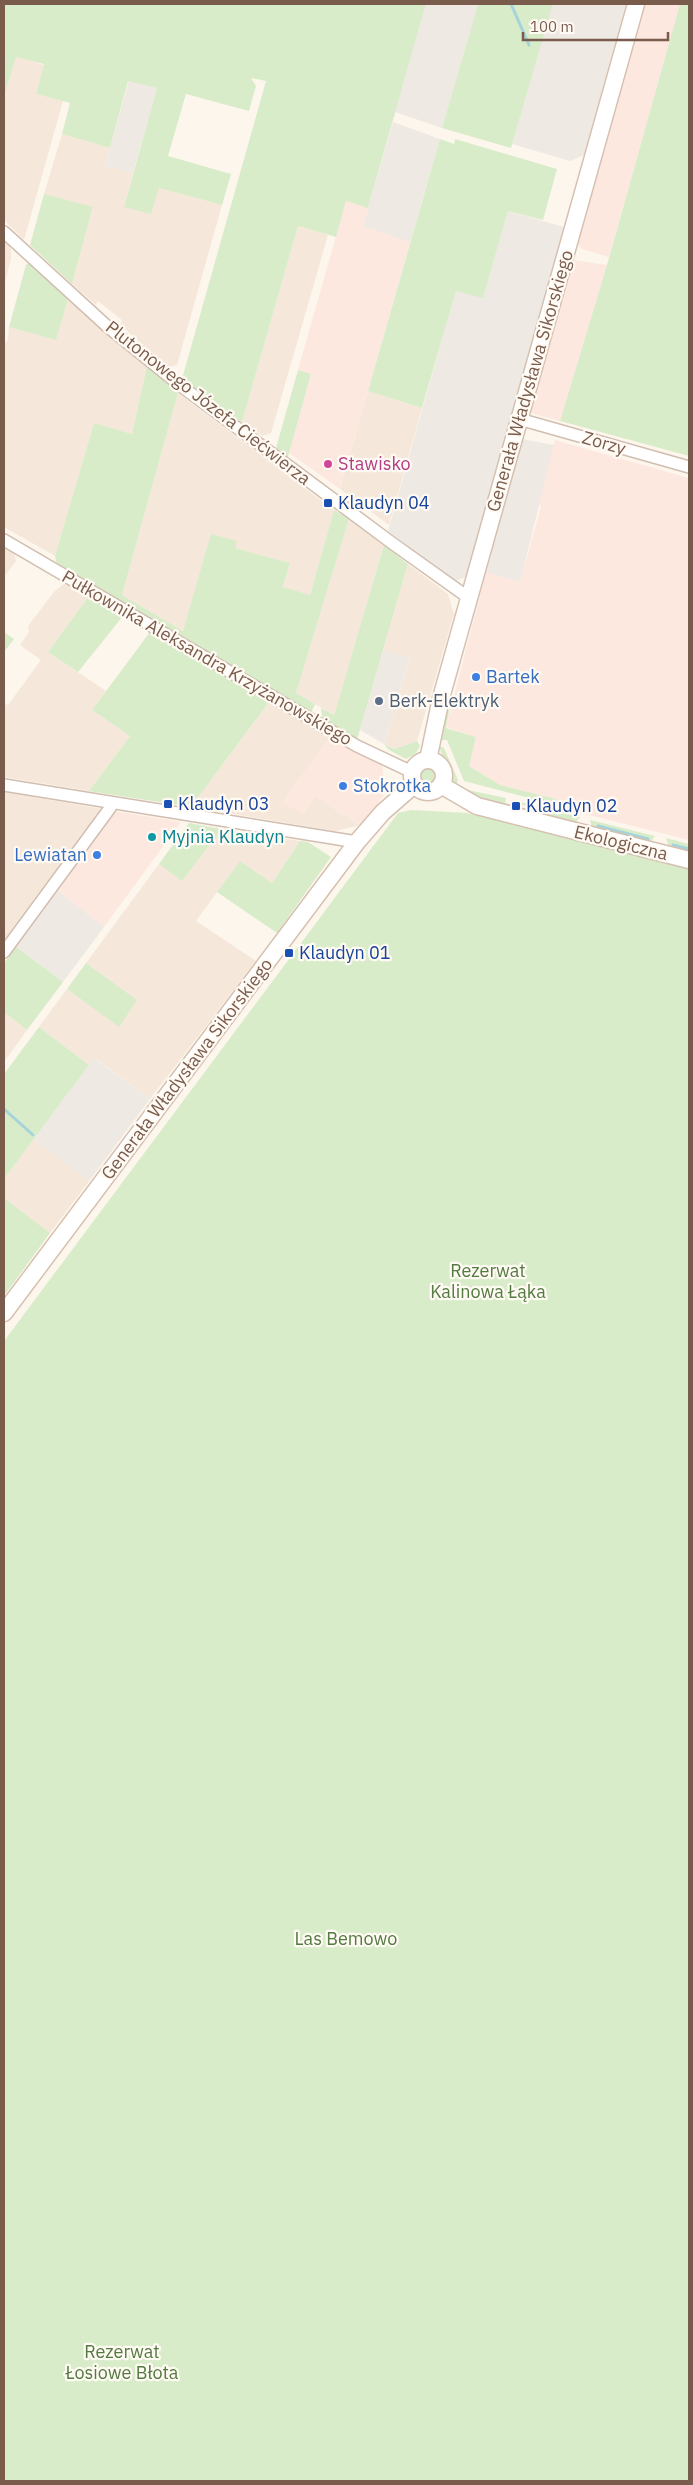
<svg xmlns="http://www.w3.org/2000/svg" width="693" height="2485" font-family="'IBM Plex Sans',sans-serif">
  <rect width="100%" height="100%" fill="#fdf6ec"/>
  <g fill="#f5e8da">
    <path d="M16 56 44 65 36 94 63 101 24 240 4 220V97Z"/>
    <path d="M62 134 110 148 105 166 133 173 124 207 159 188 222 205 177 365 169 367 120 325 122 320 98 301 96 305 72 284 93 208 44 194Z"/>
    <path d="M298 226 328 235 271 433 262 436 242 422Z"/>
    <path d="M4 240 11 247V259L5 282Z"/>
    <path d="M68 299 147 366 132 434 94 423 55 556 4 527V345L8 339 9 327 56 339Z"/>
    <path d="M368 391 422 408 389 525 340 489Z"/>
    <path d="M178 393 334 510 310 595 283 588 290 563 235 548 212 534 183 631 122 595Z"/>
    <path d="M349 519 384 545 334 715 296 693Z"/>
    <path d="M4 547 14 553 16 561 4 577Z"/>
    <path d="M408 564 448 594 454 614 417 741 394 749 384 744 410 658 383 651Z"/>
    <path d="M65 583 89 596 48 652 106 691 92 710 130 736 89 791 4 777V703L8 705 41 660 20 645 29 632 28 626 54 592Z"/>
    <path d="M269 702 330 737 282 803 315 796 359 825 356 826 335 831 191 807Z"/>
    <path d="M4 792 103 809 4 942Z"/>
    <path d="M222 829 300 841 272 883 240 861 196 921 256 961 150 1099 95 1058 89 1065 39 1027 67 989 118 1026 137 1000 86 963 159 864 182 881Z"/>
    <path d="M4 1012 27 1030 4 1062Z"/>
    <path d="M34 1139 90 1180 50 1233 4 1198V1179Z"/>
  </g>
  <g fill="#fde8e0">
    <path d="M646 4H680L609 257 582 249 578 244Z"/>
    <path d="M346 201 368 208 363 226 410 243 340 489 289 453 311 375 298 370Z"/>
    <path d="M573 260 607 265 560 421 530 413Z"/>
    <path d="M555 440 689 478V840L565 809 556 799 500 785 469 766 476 737 446 727 486 572 520 581 541 507 539 504Z"/>
    <path d="M330 737 382 766 386 792 361 826 315 796 304 814 282 803Z"/>
    <path d="M114 811 181 822 104 927 58 891Z"/>
  </g>
  <g fill="#efe9e4">
    <path d="M426 4H478L442 128 395 112Z"/>
    <path d="M553 4H626L584 155 570 161 512 144Z"/>
    <path d="M129 80 157 88 133 173 105 166Z"/>
    <path d="M393 122 440 139 410 243 363 226Z"/>
    <path d="M508 211 564 227 466 577 454 581 388 531 456 290 483 297Z"/>
    <path d="M522 439 554 445 520 582 486 572Z"/>
    <path d="M383 651 410 657 384 744 360 730Z"/>
    <path d="M58 891 104 927 63 982 16 947Z"/>
    <path d="M94 1058 150 1099 90 1180 34 1139Z"/>
  </g>
  <g fill="#d8ecc9">
    <path d="M4 4H426L368 208 346 201 336 237 298 226 242 422 182 379 266 81 251 78 256 86 249 111 186 94 168 156 231 174 222 205 159 188 151 214 124 207 157 88 128 81 110 148 62 134 70 103 36 94 44 64 16 57 4 97Z"/>
    <path d="M478 4H553L511 148 442 128Z"/>
    <path d="M680 4H689V456L560 421 607 265Z"/>
    <path d="M440 139 454 144 455 139 557 169 543 220 508 211 483 298 456 291 422 408 368 391Z"/>
    <path d="M44 194 93 207 72 284 30 245Z"/>
    <path d="M29 263 68 299 56 340 9 327 26 265Z"/>
    <path d="M147 366 178 393 122 595 183 631 211 534 237 541 235 548 290 563 283 587 310 595 334 510 349 519 296 693 315 704 311 713 119 601 56 562 55 556 94 423 132 434Z"/>
    <path d="M298 370 311 374 288 457 276 448Z"/>
    <path d="M384 545 408 564 357 740 322 720 321 708 334 715Z"/>
    <path d="M89 596 123 616 78 672 48 652Z"/>
    <path d="M4 632 14 639 4 652Z"/>
    <path d="M150 632 269 702 191 807 89 791 130 736 92 710Z"/>
    <path d="M450 707 446 728 476 737 469 766 500 785 556 799 564 807 464 781 447 740H440L444 717Z"/>
    <path d="M417 741 420 746 416 753 406 759 389 750 384 744 394 749Z"/>
    <path d="M439 746 444 748 458 780 456 786C453 782 440 751 439 746Z"/>
    <circle cx="428" cy="776" r="10"/>
    <path d="M463 789 506 798 505 803 482 801Z"/>
    <path d="M512 800 580 817 574 824 533 811V808L511 802Z"/>
    <path d="M411 810 467 813 689 869V2481H4V1341L398 813Z"/>
    <path d="M590 820 655 836 649 843 592 828Z"/>
    <path d="M189 823 222 829 182 881 159 864Z"/>
    <path d="M666 838 689 844V853L669 847Z"/>
    <path d="M300 841 308 842 331 857 277 933 217 892 240 861 272 883Z"/>
    <path d="M16 947 63 982 27 1030 4 1012V963Z"/>
    <path d="M86 963 137 1000 119 1027 67 989Z"/>
    <path d="M39 1027 89 1065 4 1179V1074Z"/>
    <path d="M4 1198 50 1233 4 1296Z"/>
  </g>
  <g fill="none" stroke-linecap="round" stroke-linejoin="round">
    <g stroke="#a5d3da" stroke-width="3">
      <path d="M511 4 529 45"/>
      <path d="M598 826 648 839"/>
      <path d="M673 845 689 849"/>
      <path d="M4 1109 33 1135"/>
    </g>
    <defs>
      <g id="street">
        <path d="M4 232 108 327 181 386 392 543 469 598"/>
        <path d="M519 419 689 467"/>
        <path d="M4 540 357 746 412 772"/>
        <path d="M4 785 357 842"/>
        <path d="M4 952 110 808 111 803"/>
      </g>
      <g id="secondary">
        <path d="M428 760 441 698 636 4"/>
        <circle cx="428" cy="776" r="16"/>
        <path d="M441 785 477 806 689 860"/>
        <path d="M4 1313 357 842 383 812 414 785"/>
      </g>
    </defs>
    <use href="#street" stroke="#d1beb0" stroke-width="14"/>
    <use href="#secondary" stroke="#d6c0b0" stroke-width="19"/>
    <use href="#street" stroke="#fff" stroke-width="11"/>
    <use href="#secondary" stroke="#fff" stroke-width="16"/>
  </g>
  <circle fill="#d1479c" stroke="#fffaf3" stroke-width="2" cx="328" cy="464" r="5"/>
  <g fill="#1a4fb4" stroke="#fffaf3" stroke-width="2">
    <rect x="323" y="498" width="10" height="10" rx="2.5"/>
    <rect x="163" y="799" width="10" height="10" rx="2.5"/>
    <rect x="511" y="801" width="10" height="10" rx="2.5"/>
    <rect x="284" y="948" width="10" height="10" rx="2.5"/>
  </g>
  <g fill="#3f7fe0" stroke="#fffaf3" stroke-width="2">
    <circle cx="476" cy="677" r="5"/>
    <circle cx="343" cy="786" r="5"/>
    <circle cx="97" cy="855" r="5"/>
  </g>
  <circle fill="#5c6f8a" stroke="#fffaf3" stroke-width="2" cx="379" cy="701" r="5"/>
  <circle fill="#0f9aa8" stroke="#fffaf3" stroke-width="2" cx="152" cy="837" r="5"/>
  <g text-anchor="middle" stroke-width="4.5" stroke-linejoin="round" paint-order="stroke">
    <g font-size="18" fill="#7a5c4d" stroke="#fffaf3">
      <text transform="translate(530 381) rotate(-74)" y="6">Generała Władysława Sikorskiego</text>
      <text transform="translate(208 403) rotate(38)" y="6">Plutonowego Józefa Ciećwierza</text>
      <text transform="translate(604 443) rotate(16)" y="6">Zorzy</text>
      <text transform="translate(207 658) rotate(30)" y="6">Pułkownika Aleksandra Krzyżanowskiego</text>
      <text transform="translate(621 843) rotate(14)" y="6">Ekologiczna</text>
      <text transform="translate(187 1069) rotate(-53)" y="6">Generała Władysława Sikorskiego</text>
    </g>
    <g font-size="18" fill="#b23c85" stroke="#fffaf3" text-anchor="start">
      <text x="338" y="470">Stawisko</text>
    </g>
    <g font-size="18" fill="#164399" stroke="#fffaf3" text-anchor="start">
      <text x="338" y="509">Klaudyn 04</text>
      <text x="178" y="810">Klaudyn 03</text>
      <text x="526" y="812">Klaudyn 02</text>
      <text x="299" y="959">Klaudyn 01</text>
    </g>
    <g font-size="18" fill="#366cbe" stroke="#fffaf3" text-anchor="start">
      <text x="486" y="683">Bartek</text>
      <text x="353" y="792">Stokrotka</text>
      <text x="87" y="861" text-anchor="end">Lewiatan</text>
    </g>
    <g font-size="18" fill="#4e5e75" stroke="#fffaf3" text-anchor="start">
      <text x="389" y="707">Berk-Elektryk</text>
    </g>
    <g font-size="18" fill="#0d838f" stroke="#fffaf3" text-anchor="start">
      <text x="162" y="843">Myjnia Klaudyn</text>
    </g>
    <g font-size="18" fill="#537a41" stroke="#fffaf3">
      <text x="488" y="1277">Rezerwat<tspan x="488" dy="21">Kalinowa Łąka</tspan></text>
      <text x="346" y="1945">Las Bemowo</text>
      <text x="122" y="2358">Rezerwat<tspan x="122" dy="21">Łosiowe Błota</tspan></text>
    </g>
  </g>
  <rect width="693" height="2485" fill="none" stroke="#7a5c4d" stroke-width="10"/>
  <path d="M523 32v8h145v-8" fill="none" stroke="#7a5c4d" stroke-width="2.5"/>
  <text x="530" y="32" font-size="15" fill="#7a5c4d" stroke="#fffaf3" stroke-width="4" paint-order="stroke">100 m</text>
</svg>
